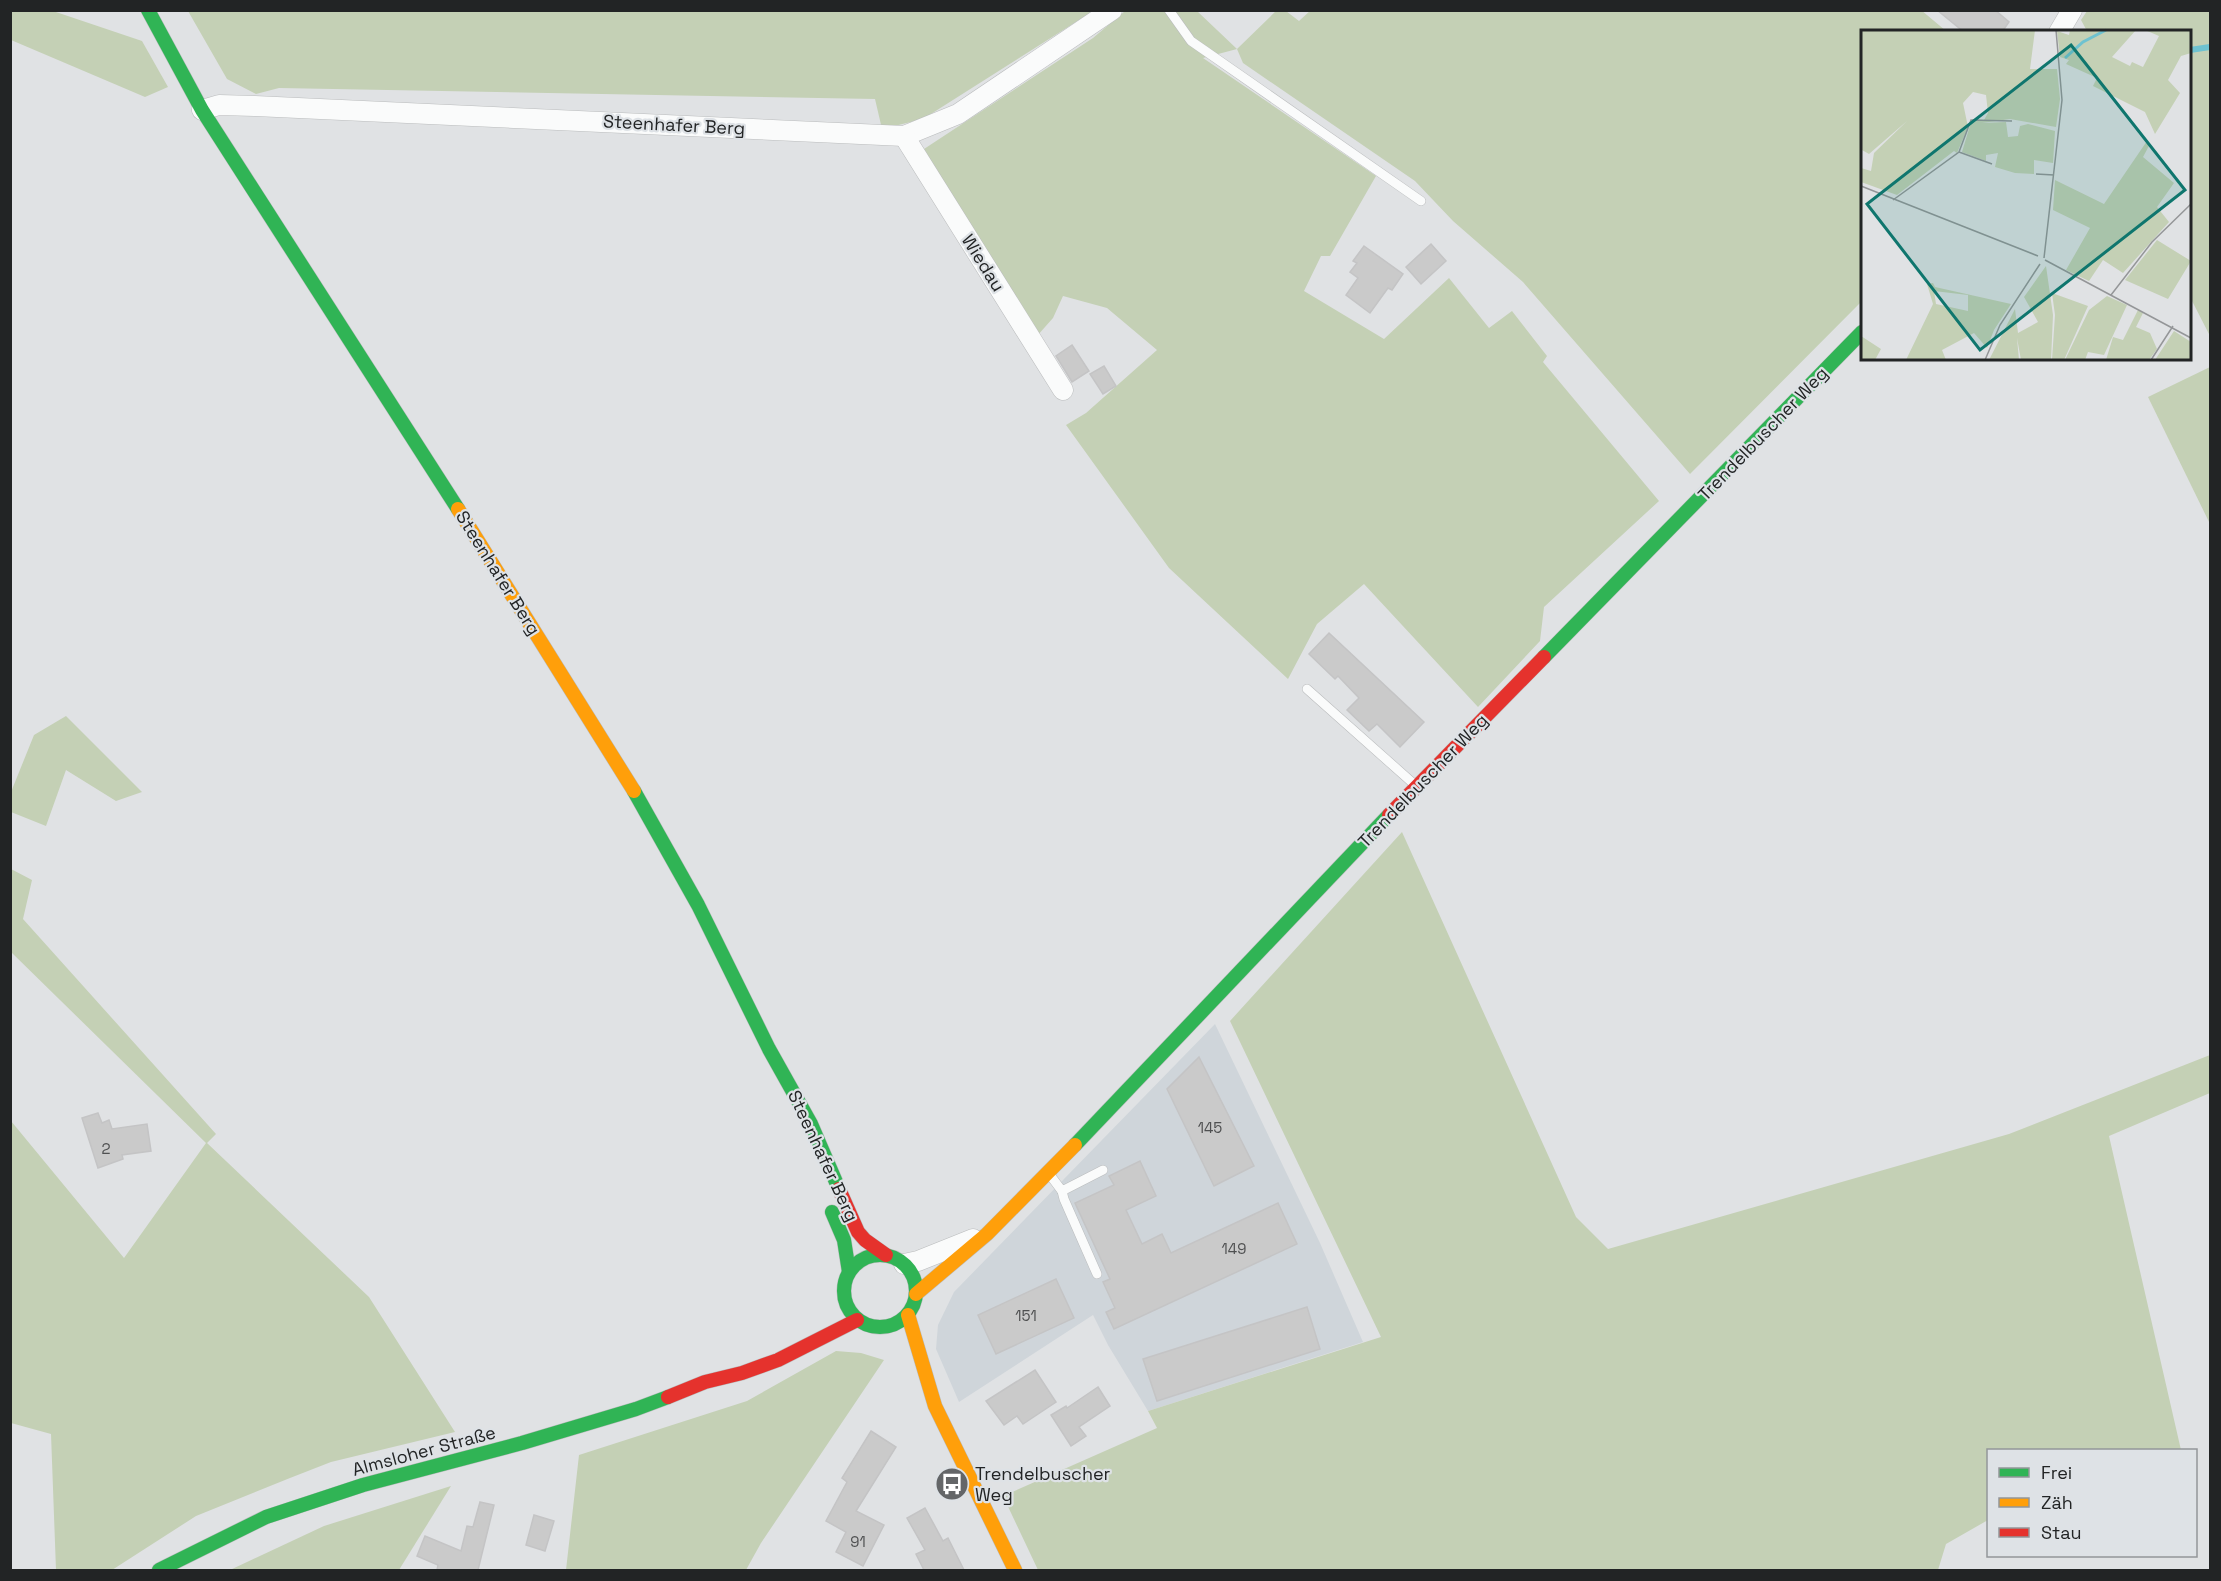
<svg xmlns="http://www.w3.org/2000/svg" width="2221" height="1581" font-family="'Space Grotesk',sans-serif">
  <rect width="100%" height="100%" fill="#e0e2e4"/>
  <path fill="#cfd5da" d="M1215 1024 1320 1243 1363 1342 1148 1411 1108 1345 1093 1315 959 1402 936 1349 938 1325 954 1292Z"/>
  <g fill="#c4d0b5">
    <path d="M1277 10 1286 11 1299 21 1311 10H1921L1946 31 1862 32V301L1690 474 1523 282 1453 221 1415 181 1243 63 1237 49 1203 58 1376 176 1330 256H1321L1304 291 1384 339 1449 278 1489 328 1512 311 1547 356 1543 362 1659 501 1544 607 1540 641 1478 707 1364 584 1317 624 1288 679 1169 568 1066 425 1086 413 1157 350 1107 308 1063 296 1053 318 1037 336 924 149 1093 38 1125 11H1197L1237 49Z"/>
    <path d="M10 11H53L142 41 168 87 145 97 11 40Z"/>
    <path d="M188 11H1091L1090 13 923 119 882 129 875 99 279 88 256 94 227 79Z"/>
    <path d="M2087 11H2210V336L2190 297V32L2087 31 2081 20Z"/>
    <path d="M2210 367V524L2148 397Z"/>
    <path d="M66 716 142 792 116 801 66 770 46 826 11 812V792L34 735Z"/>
    <path d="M1402 832 1576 1217 1608 1249 2009 1134 2210 1055V1093L2109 1136 2181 1450H1988V1520L1946 1544 1938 1570H1038L1003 1496 1157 1428 1148 1411 1381 1337 1230 1021Z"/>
    <path d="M11 869 32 880 23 919 216 1134 207 1143 369 1297 455 1432 331 1462 290 1478 196 1516 112 1570H56L51 1434 11 1423V1121L124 1258 206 1143 11 952Z"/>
    <path d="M836 1351 861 1353 884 1360 761 1543 746 1570H566L579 1455 747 1401Z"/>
    <path d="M451 1486 399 1570H230L324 1526Z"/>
  </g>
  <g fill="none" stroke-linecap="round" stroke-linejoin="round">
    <path stroke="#6ec2d0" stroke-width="6" d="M2190 50 2210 47"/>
  </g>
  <g fill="#cacaca" stroke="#c4c4c5" stroke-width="1.5">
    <path d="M1937 10H1995L2009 22 2002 32H1964Z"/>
    <path d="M1431 244 1446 261 1421 284 1406 267Z"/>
    <path d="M1364 246 1403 274 1392 290 1388 288 1370 313 1346 295 1358 278 1350 272 1357 263 1353 261Z"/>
    <path d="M1072 345 1089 371 1072 382 1056 356Z"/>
    <path d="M1104 366 1116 386 1103 394 1090 374Z"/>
    <path d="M1329 633 1424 722 1400 747 1377 724 1369 731 1347 710 1359 698 1338 676 1335 679 1309 654Z"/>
    <path d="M1199 1057 1254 1166 1214 1186 1167 1089Z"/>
    <path d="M98 1113 102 1123 109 1120 112 1129 147 1124 151 1151 122 1155 123 1159 98 1168 82 1118Z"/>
    <path d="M1140 1161 1156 1196 1126 1210 1142 1244 1162 1234 1171 1253 1278 1203 1297 1244 1114 1329 1106 1312 1115 1308 1103 1282 1110 1279 1075 1203 1114 1185 1109 1176Z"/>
    <path d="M1056 1279 1074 1318 996 1354 978 1315Z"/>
    <path d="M1307 1307 1320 1349 1157 1401 1143 1359Z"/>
    <path d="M1035 1370 1056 1402 1023 1424 1017 1416 1004 1425 986 1401Z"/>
    <path d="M1098 1387 1110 1406 1079 1427 1086 1436 1071 1446 1051 1415 1066 1406 1067 1408Z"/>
    <path d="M871 1431 896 1447 856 1511 884 1525 863 1566 836 1552 846 1532 826 1521 847 1482 842 1478Z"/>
    <path d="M480 1502 494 1505 478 1570H437L438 1565 417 1556 425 1536 461 1551 467 1526 473 1527Z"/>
    <path d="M925 1508 943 1541 948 1538 964 1570H924L916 1554 925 1550 907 1518Z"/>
    <path d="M534 1515 554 1521 545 1551 526 1545Z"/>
  </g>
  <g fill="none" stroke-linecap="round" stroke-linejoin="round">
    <defs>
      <g id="lane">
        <path d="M1169 10 1191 41 1421 201"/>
        <path d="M1307 689 1415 785"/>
        <path d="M1050 1175 1062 1191 1103 1170"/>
        <path d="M1062 1191 1064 1199 1097 1274"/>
      </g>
      <g id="street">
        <path d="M2059 32 2072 10"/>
        <path d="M202 110 219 105 255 106 904 136 958 114 1112 10"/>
        <path d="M904 136 1063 390"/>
        <path d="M904 1264 918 1261 973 1239"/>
      </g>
      <g id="fast">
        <path d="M148 10 202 110 458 509"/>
        <path d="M1544 657 1862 332"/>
        <path d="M634 791 698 905 769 1049 811 1124 839 1189"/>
        <path d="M1075 1145 1389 815"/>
        <path d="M832 1212 844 1240 849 1272"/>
        <circle cx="880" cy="1291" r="36"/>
        <path d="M159 1570 266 1517 363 1485 522 1443 636 1409 668 1397"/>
      </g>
      <g id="slow">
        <path d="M458 509 634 791"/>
        <path d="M916 1294 987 1234 1075 1145"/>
        <path d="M908 1315 935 1406 1015 1570"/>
      </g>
      <g id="jam">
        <path d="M1389 815 1544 657"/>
        <path d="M839 1189 858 1232 865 1240 886 1255"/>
        <path d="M668 1397 705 1382 742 1373 778 1360 857 1320"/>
      </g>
    </defs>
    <use href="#lane" stroke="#babcbd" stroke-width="10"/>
    <use href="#street" stroke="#babcbd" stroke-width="21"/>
    <use href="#fast" stroke="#babcbd" stroke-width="15"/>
    <use href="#slow" stroke="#babcbd" stroke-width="15"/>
    <use href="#jam" stroke="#babcbd" stroke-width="15"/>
    <use href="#lane" stroke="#fafbfb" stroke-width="9"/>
    <use href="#street" stroke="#fafbfb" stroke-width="20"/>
    <use href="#fast" stroke="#30b455" stroke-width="14"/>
    <use href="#slow" stroke="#ff9f0a" stroke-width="14"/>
    <use href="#jam" stroke="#e5322d" stroke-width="14"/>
  </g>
  <defs>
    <symbol id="bus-disc" viewBox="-11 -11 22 22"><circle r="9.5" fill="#646668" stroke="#dee2e6"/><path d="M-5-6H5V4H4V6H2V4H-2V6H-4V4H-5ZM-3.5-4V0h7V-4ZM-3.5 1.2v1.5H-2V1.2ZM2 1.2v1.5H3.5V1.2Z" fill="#fff"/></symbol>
  </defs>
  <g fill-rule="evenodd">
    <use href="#bus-disc" x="933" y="1465" width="38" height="38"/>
  </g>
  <g text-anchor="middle" stroke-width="4.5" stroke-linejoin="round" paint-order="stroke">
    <g font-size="15" fill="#4f5051">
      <text x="1210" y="1133">145</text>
      <text x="106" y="1154">2</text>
      <text x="1234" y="1254">149</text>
      <text x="1026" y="1321">151</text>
      <text x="858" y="1547">91</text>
    </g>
    <g font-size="18" fill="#222425" stroke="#dee2e6">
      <text transform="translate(674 125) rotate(3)" y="6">Steenhafer Berg</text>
      <text transform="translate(983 263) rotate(58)" y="6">Wiedau</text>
      <text transform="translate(1763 434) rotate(-46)" y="6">Trendelbuscher Weg</text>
      <text transform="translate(498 573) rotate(58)" y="6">Steenhafer Berg</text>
      <text transform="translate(1423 781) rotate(-46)" y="6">Trendelbuscher Weg</text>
      <text transform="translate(823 1156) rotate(65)" y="6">Steenhafer Berg</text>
      <text transform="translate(424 1451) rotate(-15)" y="6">Almsloher Straße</text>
    </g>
    <g font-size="18" fill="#222425" stroke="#dee2e6" text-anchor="start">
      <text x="975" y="1480">Trendelbuscher<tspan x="975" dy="21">Weg</tspan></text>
    </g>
  </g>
  <g transform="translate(1861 30)">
    <rect width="330" height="330" fill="#e0e2e4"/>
    <path d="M0 0H174L169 39H196L199 69 195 97 149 89 121 93 145 92 147 107 157 106 159 96 167 94 194 101 192 133 173 130V144L154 143 134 137 137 123 125 125V131L101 122 111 89 123 90 127 83 125 65 112 62 102 73 107 97 96 123 93 121 36 165 0 152V138L10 141 13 123 46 91 8 124 1 120ZM209 0H275L251 27 269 36 271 32 282 37 298 6 284 0H330V23L320 26 307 50 319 63 294 104 284 82 232 56 236 48 205 34 208 30 199 27 196 1 208 5ZM286 111 289 114 282 127 313 153 296 177 308 192 262 243 242 230 228 251 205 240 229 198 192 180 194 150 243 174ZM296 210 330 231 307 269 264 250ZM185 236 192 285 190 330H160L156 308 158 330H128L154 279 157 303 177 292 163 267ZM72 253 74 257 150 274 133 300 126 318 113 303 81 320 85 330H45L72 274 66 254ZM73 261 107 265V281L75 274ZM191 263 227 276 203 330H191L194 285ZM246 266 266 275 243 325 227 322 224 330H204L228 280ZM277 280 282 283 275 297 289 303 296 319 288 330H245L252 307 262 310ZM313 301 330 312V330H294ZM0 306 20 319 14 330H0Z" fill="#c4d0b5" fill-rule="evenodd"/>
    <path fill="none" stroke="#6ec2d0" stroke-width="3" d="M204 28 222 12 245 0"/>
    <path fill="none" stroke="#949698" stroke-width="1.5" d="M98 122 131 134M175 144 193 145M0 156 177 226M32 170 98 122 110 90 151 91M183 228 201 70 195 0M184 230 330 308M250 265 291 212 330 174M124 330 139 295 179 234M290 330 312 296"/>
    <path fill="#0f766e" fill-opacity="0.15" stroke="#0f766e" stroke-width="3" d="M210 15 324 160 119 320 6 174Z"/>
    <rect width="330" height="330" fill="none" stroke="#222425" stroke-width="3"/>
  </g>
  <rect width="2221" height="1581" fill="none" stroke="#222425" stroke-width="24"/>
  <rect x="1987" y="1449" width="210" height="108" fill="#dee2e6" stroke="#939699" stroke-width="1.5"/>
  <rect x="1999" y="1468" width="30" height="9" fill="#30b455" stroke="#939699" stroke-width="1.5"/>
  <text x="2041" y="1479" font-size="18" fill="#222425">Frei</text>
  <rect x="1999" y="1498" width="30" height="9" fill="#ff9f0a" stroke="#939699" stroke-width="1.5"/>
  <text x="2041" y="1509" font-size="18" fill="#222425">Zäh</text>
  <rect x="1999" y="1528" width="30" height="9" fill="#e5322d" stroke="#939699" stroke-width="1.5"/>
  <text x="2041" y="1539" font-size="18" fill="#222425">Stau</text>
</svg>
